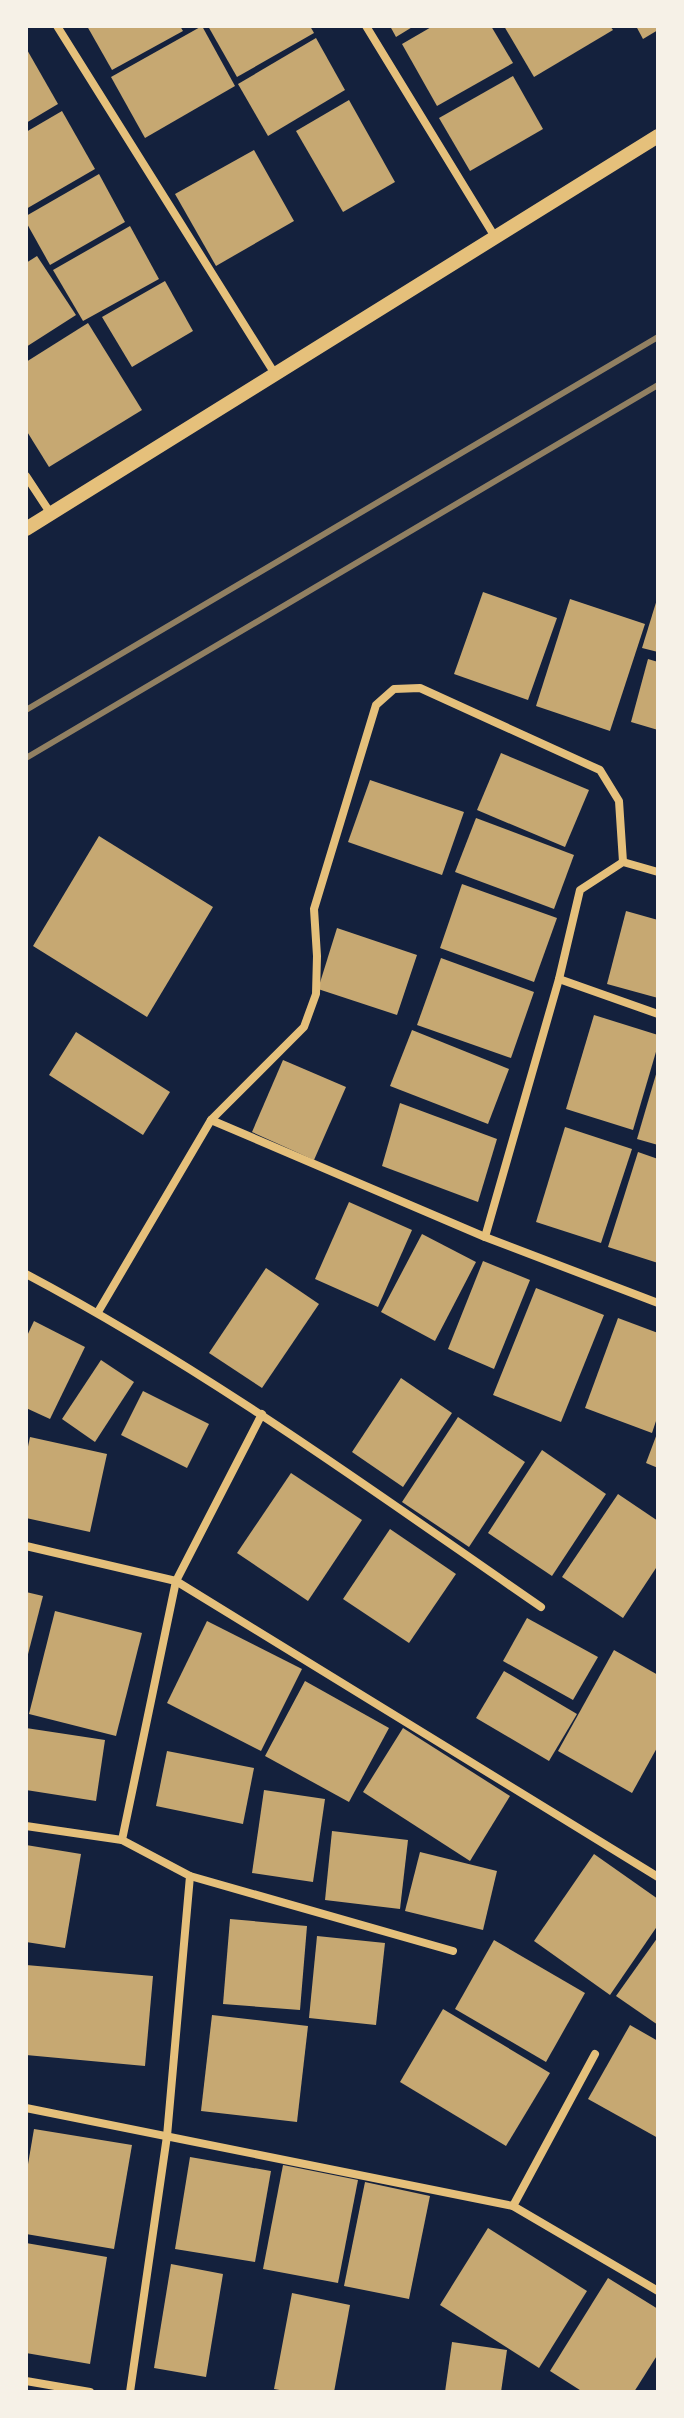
<svg xmlns="http://www.w3.org/2000/svg" width="684" height="2418" font-family="'Work Sans',sans-serif">
  <rect width="100%" height="100%" fill="#14213d"/>
  <g fill="#c6a872">
    <path d="M87 26H180L183 31 112 70Z"/>
    <path d="M202 26 235 86 145 138 111 77Z"/>
    <path d="M208 26H310L314 33 237 77Z"/>
    <path d="M390 26H414L396 37Z"/>
    <path d="M433 26H491L513 63 437 106 402 44Z"/>
    <path d="M504 26H610L613 30 534 77Z"/>
    <path d="M636 26H658V30L643 39Z"/>
    <path d="M316 38 345 90 268 136 238 84Z"/>
    <path d="M26 48 58 104 26 123Z"/>
    <path d="M513 76 543 129 470 171 439 118Z"/>
    <path d="M349 100 395 182 343 212 296 131Z"/>
    <path d="M62 111 95 169 26 209V132Z"/>
    <path d="M254 150 294 221 216 266 175 194Z"/>
    <path d="M99 174 125 222 50 265 26 222V216Z"/>
    <path d="M130 226 159 279 83 321 53 270Z"/>
    <path d="M37 256 76 315 26 347V263Z"/>
    <path d="M165 281 193 331 132 367 102 317Z"/>
    <path d="M88 323 142 410 49 467 26 430V362Z"/>
    <path d="M483 592 557 618 528 700 454 674Z"/>
    <path d="M658 596V652L642 648Z"/>
    <path d="M570 599 645 624 610 731 536 706Z"/>
    <path d="M648 659 658 662V730L631 722Z"/>
    <path d="M501 753 589 790 565 847 477 810Z"/>
    <path d="M370 780 464 812 442 875 348 842Z"/>
    <path d="M476 818 574 855 554 909 455 872Z"/>
    <path d="M99 836 213 907 147 1017 33 946Z"/>
    <path d="M462 884 557 918 534 982 440 948Z"/>
    <path d="M626 911 658 920V998L607 984Z"/>
    <path d="M337 928 417 955 397 1015 318 989Z"/>
    <path d="M441 958 534 992 511 1058 417 1025Z"/>
    <path d="M594 1015 658 1035V1045L633 1130 566 1109Z"/>
    <path d="M412 1030 509 1069 488 1124 390 1086Z"/>
    <path d="M76 1032 170 1092 143 1135 49 1075Z"/>
    <path d="M283 1060 346 1087 314 1160 252 1132Z"/>
    <path d="M657 1071H658V1145L637 1139Z"/>
    <path d="M400 1103 497 1139 478 1202 382 1166Z"/>
    <path d="M565 1127 632 1149 601 1243 536 1222Z"/>
    <path d="M638 1152 658 1159V1263L608 1247Z"/>
    <path d="M349 1202 412 1230 378 1307 315 1279Z"/>
    <path d="M422 1234 476 1262 435 1341 381 1312Z"/>
    <path d="M483 1261 530 1280 494 1369 448 1349Z"/>
    <path d="M266 1268 319 1304 262 1388 209 1353Z"/>
    <path d="M536 1288 604 1315 561 1422 493 1395Z"/>
    <path d="M618 1318 658 1333V1415L652 1433 585 1408Z"/>
    <path d="M34 1321 85 1347 50 1419 26 1408V1338Z"/>
    <path d="M101 1360 134 1382 95 1442 62 1419Z"/>
    <path d="M401 1378 452 1413 403 1487 352 1452Z"/>
    <path d="M143 1391 209 1424 187 1468 121 1435Z"/>
    <path d="M458 1417 525 1462 469 1547 402 1502Z"/>
    <path d="M658 1431V1468L646 1463Z"/>
    <path d="M30 1437 107 1454 90 1532 26 1518V1456Z"/>
    <path d="M542 1450 606 1494 552 1576 488 1533Z"/>
    <path d="M291 1473 362 1520 308 1601 237 1553Z"/>
    <path d="M618 1494 658 1521V1565L623 1618 562 1577Z"/>
    <path d="M390 1529 456 1574 409 1643 343 1599Z"/>
    <path d="M26 1592 43 1596 27 1658 26 1657Z"/>
    <path d="M55 1611 142 1633 116 1736 29 1714Z"/>
    <path d="M527 1618 598 1657 573 1700 503 1661Z"/>
    <path d="M207 1621 302 1669 261 1751 167 1703Z"/>
    <path d="M614 1650 658 1675V1746L632 1793 558 1751Z"/>
    <path d="M504 1671 577 1714 549 1761 476 1718Z"/>
    <path d="M305 1681 389 1728 349 1802 265 1756Z"/>
    <path d="M26 1728 105 1740 96 1801 26 1790Z"/>
    <path d="M403 1728 510 1796 470 1861 363 1792Z"/>
    <path d="M167 1751 254 1768 243 1824 156 1806Z"/>
    <path d="M264 1790 325 1799 313 1882 252 1873Z"/>
    <path d="M332 1831 408 1840 400 1909 325 1900Z"/>
    <path d="M26 1845 81 1854 65 1948 26 1942Z"/>
    <path d="M420 1852 497 1871 483 1930 405 1911Z"/>
    <path d="M594 1854 658 1899V1925L610 1995 534 1941Z"/>
    <path d="M230 1919 307 1926 300 2010 223 2004Z"/>
    <path d="M317 1936 385 1943 376 2025 309 2018Z"/>
    <path d="M658 1937V2025L616 1996Z"/>
    <path d="M494 1940 585 1993 546 2062 455 2009Z"/>
    <path d="M26 1965 153 1976 145 2066 26 2055Z"/>
    <path d="M443 2009 550 2073 506 2146 400 2082Z"/>
    <path d="M212 2015 308 2026 297 2122 201 2111Z"/>
    <path d="M630 2025 658 2041V2138L588 2099Z"/>
    <path d="M34 2129 132 2145 114 2249 26 2234V2176Z"/>
    <path d="M190 2157 271 2171 255 2262 175 2249Z"/>
    <path d="M283 2165 358 2180 338 2283 263 2269Z"/>
    <path d="M365 2182 430 2196 409 2299 344 2286Z"/>
    <path d="M488 2228 587 2291 539 2368 440 2305Z"/>
    <path d="M26 2243 107 2257 90 2364 26 2353Z"/>
    <path d="M171 2264 223 2274 206 2377 154 2368Z"/>
    <path d="M608 2278 658 2309V2354L634 2392H583L550 2371Z"/>
    <path d="M292 2293 350 2305 334 2392H291L274 2389Z"/>
    <path d="M452 2342 507 2350 501 2392H445Z"/>
  </g>
  <g fill="none" stroke-linecap="round" stroke-linejoin="round">
    <g stroke="#e5c07b" stroke-width="8">
      <path d="M57 26 275 374"/>
      <path d="M366 26 495 237"/>
      <path d="M26 476 51 514"/>
      <path d="M559 979 658 1014"/>
      <path d="M211 1120 485 1237 658 1303"/>
      <path d="M485 1237 559 979 580 890 623 862 658 872"/>
      <path d="M26 1274C207 1370 373 1491 541 1607"/>
      <path d="M98 1312 211 1120 304 1027 316 994 317 956 314 909 376 705 394 689 420 688 600 770 619 801 623 862"/>
      <path d="M26 1546 176 1581 658 1877"/>
      <path d="M26 1826 122 1840"/>
      <path d="M190 1876 453 1951"/>
      <path d="M26 2108 513 2206 658 2291"/>
      <path d="M513 2206 595 2054"/>
      <path d="M26 2381 90 2392"/>
      <path d="M130 2392 167 2136 190 1876 122 1840 176 1581 262 1414"/>
    </g>
    <path stroke="#e5c07b" stroke-width="14" d="M26 529 658 136"/>
    <g stroke="#918062" stroke-width="6">
      <path d="M26 710 658 337"/>
      <path d="M26 758 658 385"/>
    </g>
  </g>
  <rect width="684" height="2418" fill="none" stroke="#f6f1e7" stroke-width="56"/>
</svg>
